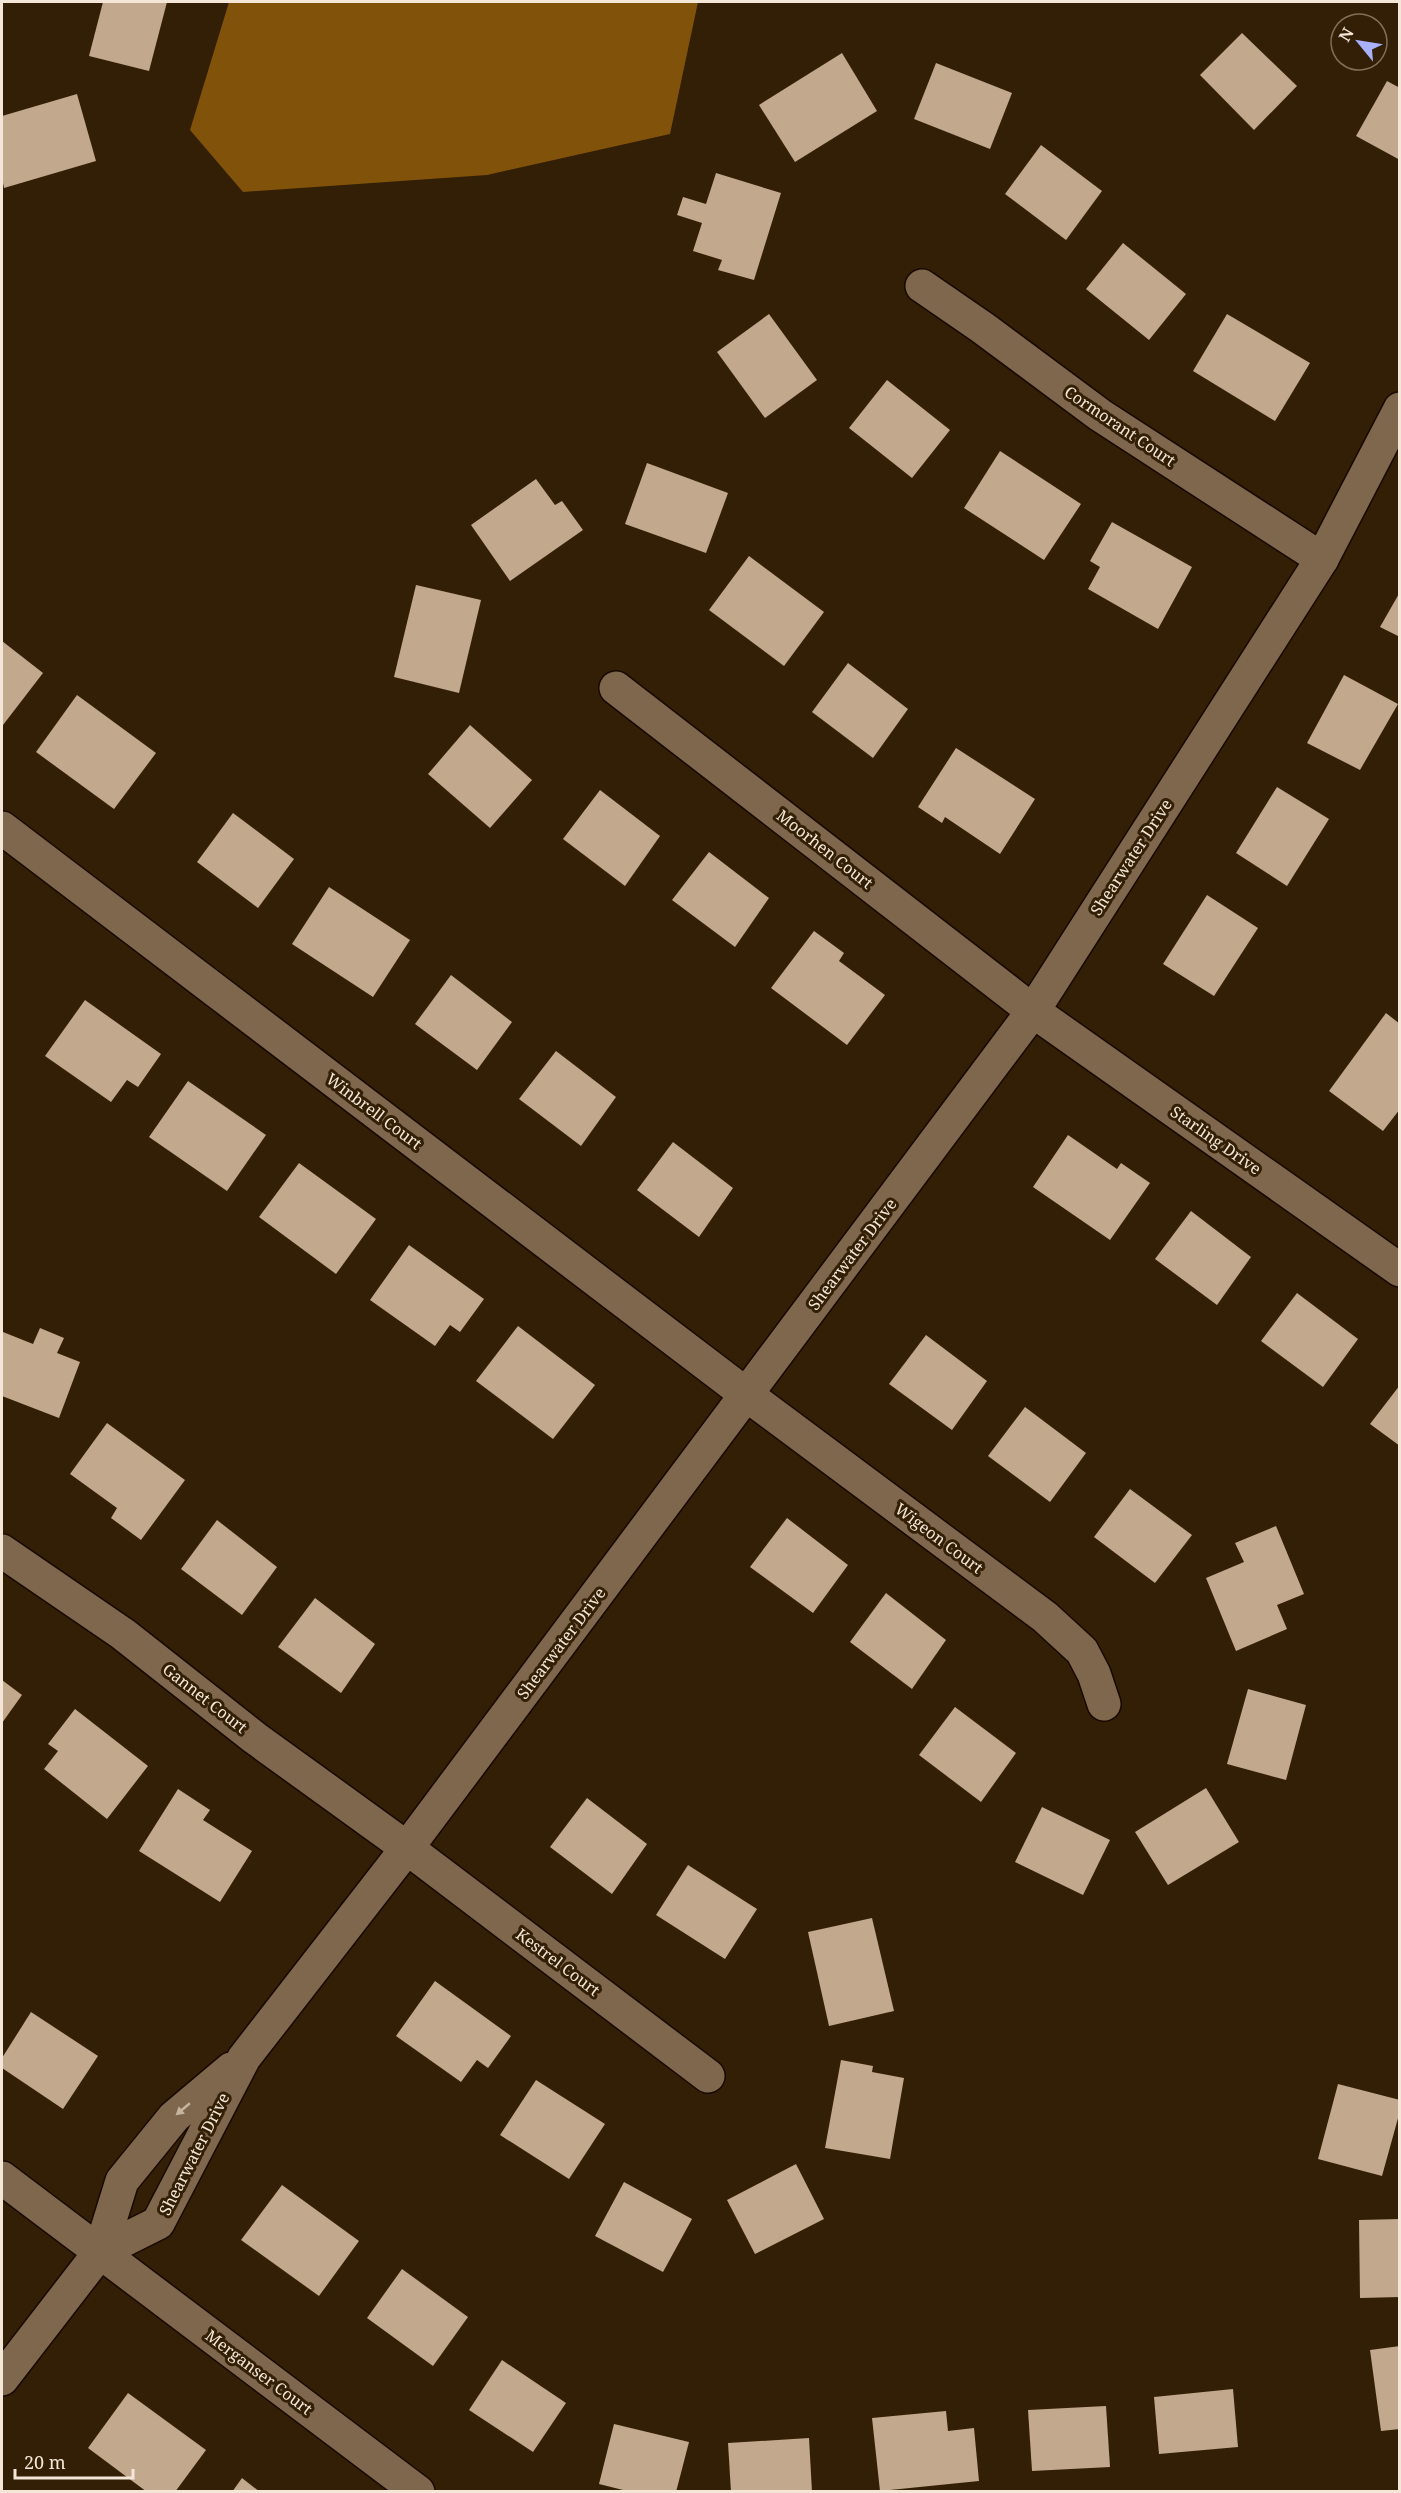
<svg xmlns="http://www.w3.org/2000/svg" width="1401" height="2493" font-family="'Noto Serif',serif">
  <rect width="100%" height="100%" fill="#331f05"/>
  <path fill="#815209" d="M229 2H698L670 134 487 175 243 192 190 130Z"/>
  <g fill="#c2a88c">
    <path d="M103 2H167L149 71 89 56Z"/>
    <path d="M1242 33 1297 86 1254 130 1200 75Z"/>
    <path d="M842 53 877 111 795 162 759 105Z"/>
    <path d="M936 63 1012 93 990 149 914 119Z"/>
    <path d="M1387 81 1400 88V160L1356 136Z"/>
    <path d="M77 94 96 161 4 188 2 178V116Z"/>
    <path d="M1041 145 1102 191 1066 240 1005 194Z"/>
    <path d="M716 173 781 193 754 280 718 270 722 260 693 251 702 223 677 215 683 197 706 204Z"/>
    <path d="M1123 243 1186 294 1149 340 1086 289Z"/>
    <path d="M769 314 817 380 765 418 717 352Z"/>
    <path d="M1227 314 1310 363 1275 421 1193 371Z"/>
    <path d="M887 380 950 430 912 478 849 428Z"/>
    <path d="M1000 451 1081 504 1044 560 964 508Z"/>
    <path d="M647 463 728 493 706 553 625 524Z"/>
    <path d="M536 479 555 505 562 501 583 530 510 581 471 525Z"/>
    <path d="M1112 522 1192 567 1158 629 1088 589 1100 567 1090 561Z"/>
    <path d="M749 556 824 612 784 666 709 610Z"/>
    <path d="M416 585 481 600 459 693 394 677Z"/>
    <path d="M1400 592V637L1380 627Z"/>
    <path d="M2 641 43 673 3 725 2 724Z"/>
    <path d="M848 663 908 709 873 758 812 712Z"/>
    <path d="M1344 675 1398 704 1360 770 1307 743Z"/>
    <path d="M77 695 156 753 114 809 36 752Z"/>
    <path d="M470 725 532 780 490 828 428 774Z"/>
    <path d="M956 748 1035 799 1000 854 945 817 942 823 918 807Z"/>
    <path d="M1277 787 1329 819 1287 886 1236 853Z"/>
    <path d="M600 790 660 836 625 886 563 839Z"/>
    <path d="M233 813 294 859 258 908 197 862Z"/>
    <path d="M709 852 769 898 735 947 672 900Z"/>
    <path d="M329 887 410 940 373 997 292 944Z"/>
    <path d="M1207 895 1258 928 1214 996 1163 964Z"/>
    <path d="M814 931 844 953 839 961 885 995 847 1045 771 988Z"/>
    <path d="M451 975 512 1022 477 1070 415 1024Z"/>
    <path d="M85 1000 161 1054 138 1087 127 1080 111 1102 45 1056Z"/>
    <path d="M1386 1013 1400 1024V1109L1383 1131 1329 1091Z"/>
    <path d="M556 1051 616 1097 581 1146 519 1099Z"/>
    <path d="M188 1081 266 1135 227 1191 149 1137Z"/>
    <path d="M1068 1135 1117 1169 1121 1163 1150 1183 1110 1240 1033 1187Z"/>
    <path d="M673 1142 733 1188 699 1237 637 1190Z"/>
    <path d="M299 1163 376 1219 336 1274 259 1217Z"/>
    <path d="M1191 1211 1251 1257 1217 1305 1155 1259Z"/>
    <path d="M409 1245 484 1299 460 1332 450 1325 435 1346 370 1300Z"/>
    <path d="M1297 1293 1358 1339 1323 1387 1261 1341Z"/>
    <path d="M518 1326 595 1385 553 1439 476 1381Z"/>
    <path d="M40 1328 64 1338 57 1353 80 1362 59 1418 2 1396 3 1332 33 1344Z"/>
    <path d="M926 1335 987 1381 952 1430 889 1384Z"/>
    <path d="M1400 1385V1446L1370 1424Z"/>
    <path d="M1025 1407 1086 1453 1050 1502 988 1456Z"/>
    <path d="M107 1423 185 1480 141 1540 111 1518 117 1508 70 1474Z"/>
    <path d="M1130 1489 1192 1535 1155 1583 1094 1537Z"/>
    <path d="M787 1518 848 1565 813 1613 750 1567Z"/>
    <path d="M217 1520 277 1567 242 1615 181 1569Z"/>
    <path d="M1276 1526 1304 1594 1277 1605 1287 1629 1236 1651 1206 1578 1244 1562 1235 1543Z"/>
    <path d="M886 1593 946 1640 912 1689 850 1642Z"/>
    <path d="M315 1598 375 1644 341 1693 278 1647Z"/>
    <path d="M2 1680 22 1695 2 1723Z"/>
    <path d="M1248 1689 1306 1705 1286 1780 1227 1764Z"/>
    <path d="M955 1707 1016 1753 981 1802 919 1755Z"/>
    <path d="M75 1709 148 1766 107 1819 44 1769 58 1751 48 1744Z"/>
    <path d="M1206 1788 1239 1842 1168 1885 1135 1832Z"/>
    <path d="M178 1789 210 1810 203 1820 252 1851 220 1902 139 1851Z"/>
    <path d="M587 1798 647 1844 612 1894 550 1847Z"/>
    <path d="M1042 1807 1110 1840 1083 1895 1015 1862Z"/>
    <path d="M688 1865 757 1909 725 1959 656 1915Z"/>
    <path d="M872 1918 894 2011 829 2026 808 1932Z"/>
    <path d="M435 1981 511 2036 488 2068 477 2060 461 2082 396 2036Z"/>
    <path d="M31 2012 98 2056 63 2109 2 2068V2058Z"/>
    <path d="M841 2060 873 2066 872 2072 904 2078 890 2159 825 2148Z"/>
    <path d="M536 2080 605 2124 569 2179 500 2135Z"/>
    <path d="M1338 2084 1400 2100V2111L1382 2176 1318 2159Z"/>
    <path d="M796 2164 824 2219 755 2254 727 2200Z"/>
    <path d="M624 2182 692 2219 663 2272 595 2236Z"/>
    <path d="M282 2185 359 2241 319 2296 241 2240Z"/>
    <path d="M1400 2219V2297L1360 2298 1359 2220Z"/>
    <path d="M402 2269 468 2317 433 2366 367 2318Z"/>
    <path d="M1400 2346V2429L1381 2431 1370 2350Z"/>
    <path d="M502 2360 566 2403 533 2452 469 2410Z"/>
    <path d="M1233 2389 1238 2447 1159 2454 1154 2397Z"/>
    <path d="M128 2393 206 2450 175 2492H147L88 2448Z"/>
    <path d="M1106 2406 1110 2467 1032 2471 1028 2410Z"/>
    <path d="M946 2411 948 2431 974 2428 979 2481 880 2491 872 2418Z"/>
    <path d="M614 2424 689 2442 676 2492H631L599 2484Z"/>
    <path d="M809 2438 812 2492H731L728 2443Z"/>
    <path d="M242 2478 260 2492H232Z"/>
  </g>
  <g fill="none" stroke-linecap="round" stroke-linejoin="round">
    <defs>
      <g id="street">
        <path d="M922 286 983 328 1100 415 1322 559"/>
        <path d="M616 688 1033 1011 1400 1270"/>
        <path d="M2 828 747 1395 1045 1617 1082 1651 1094 1674 1104 1704"/>
        <path d="M2 1551 123 1634 255 1738 407 1848 708 2076"/>
        <path d="M2 2178 418 2492"/>
        <path d="M100 2252 158 2223 244 2058 407 1848 1033 1011 1322 559 1400 409"/>
        <path d="M2 2379 100 2252 122 2181 174 2117 231 2069"/>
      </g>
    </defs>
    <use href="#street" stroke="#180900" stroke-width="36"/>
    <use href="#street" stroke="#7f674d" stroke-width="33"/>
  </g>
  <defs><path id="oneway-solid" d="M-6-.8H1V-3.2L6.5 0L1 3.2V.8H-6Z" transform="scale(1.5)"/></defs>
  <use fill="#c6b4a0" href="#oneway-solid" transform="translate(183 2109) rotate(140)"/>
  <g text-anchor="middle" stroke-width="6" stroke-linejoin="round" paint-order="stroke">
    <g font-size="16" fill="#f5e7d8" stroke="#331f05">
      <text transform="translate(1120 426) rotate(34)" y="6">Cormorant Court</text>
      <text transform="translate(825 849) rotate(38)" y="6">Moorhen Court</text>
      <text transform="translate(1131 857) rotate(-57)" y="6">Shearwater Drive</text>
      <text transform="translate(374 1111) rotate(37)" y="6">Winbrell Court</text>
      <text transform="translate(1216 1140) rotate(35)" y="6">Starling Drive</text>
      <text transform="translate(852 1254) rotate(-53)" y="6">Shearwater Drive</text>
      <text transform="translate(939 1538) rotate(37)" y="6">Wigeon Court</text>
      <text transform="translate(561 1643) rotate(-53)" y="6">Shearwater Drive</text>
      <text transform="translate(205 1698) rotate(38)" y="6">Gannet Court</text>
      <text transform="translate(558 1962) rotate(37)" y="6">Kestrel Court</text>
      <text transform="translate(194 2154) rotate(-63)" y="6">Shearwater Drive</text>
      <text transform="translate(259 2372) rotate(37)" y="6">Merganser Court</text>
    </g>
  </g>
  <rect width="1401" height="2493" fill="none" stroke="#f5e7d8" stroke-width="6"/>
  <g transform="translate(1359 42) rotate(300)"><circle r="28" fill="#331f05" stroke="#816f59" stroke-width="1.5"/>
  <path d="M0-4.5L10 22L0 15L-10 22Z" fill="#a9b0fc"/>
  <text y="-9" font-size="16" font-weight="bold" text-anchor="middle" fill="#f5e7d8">N</text>
  </g>
  <path d="M15 2469v9h118v-9" fill="none" stroke="#f5e7d8" stroke-width="3"/>
  <text x="24" y="2469" font-size="18" fill="#f5e7d8" stroke="#331f05" stroke-width="4.5" paint-order="stroke">20 m</text>
</svg>
